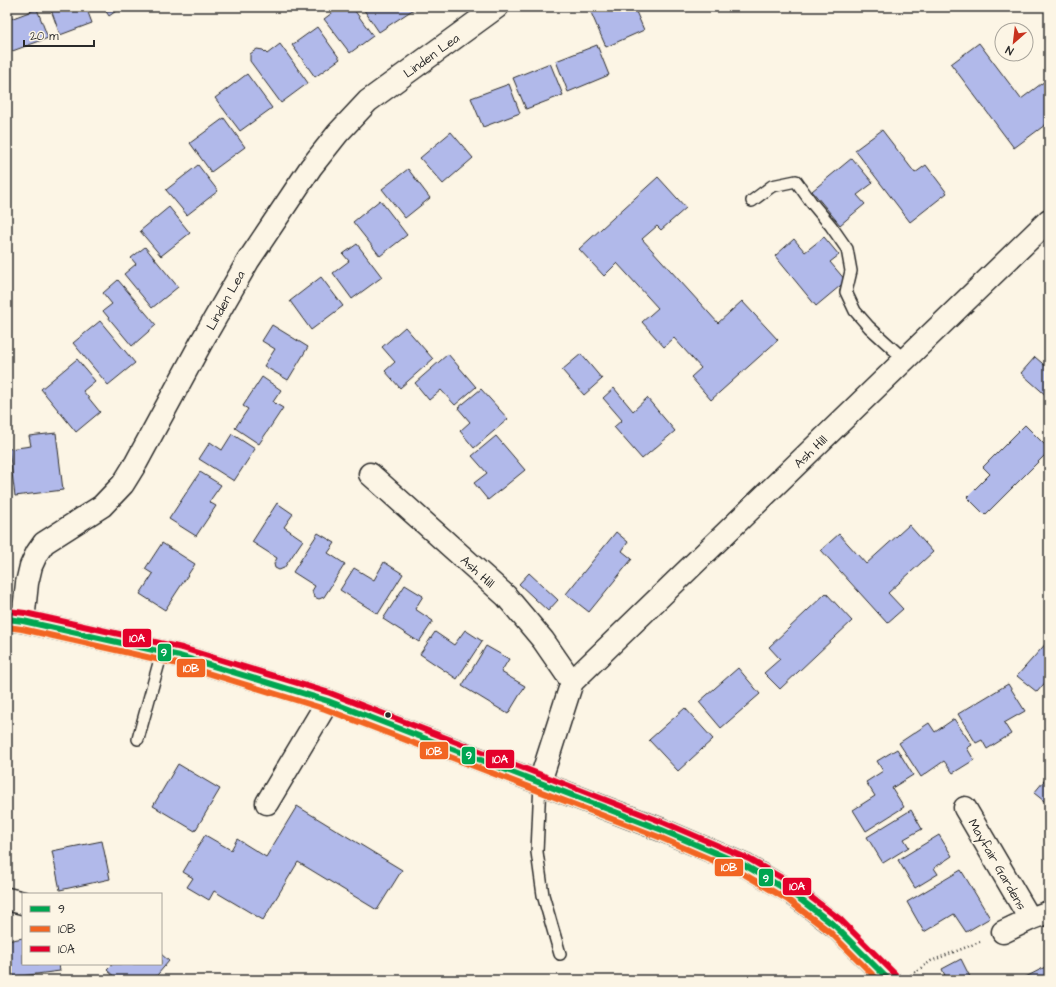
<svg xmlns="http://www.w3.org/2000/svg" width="1056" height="987" font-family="'Architects Daughter',sans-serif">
  <rect width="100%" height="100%" fill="#fcf5e5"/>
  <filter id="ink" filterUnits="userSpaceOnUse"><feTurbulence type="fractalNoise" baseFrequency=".025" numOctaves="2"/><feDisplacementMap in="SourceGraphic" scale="8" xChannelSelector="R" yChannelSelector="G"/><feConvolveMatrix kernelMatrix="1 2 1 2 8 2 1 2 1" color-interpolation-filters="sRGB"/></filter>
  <g filter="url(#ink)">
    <g fill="#b1b9ea" stroke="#2b2b2b">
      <path d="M50 7H86L92 23 60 35Z"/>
      <path d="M103 7H122L109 16Z"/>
      <path d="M340 7H352L373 36 350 53 324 19Z"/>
      <path d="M369 7H417L379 32 364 10Z"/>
      <path d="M591 7H634L644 30 606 47 589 8Z"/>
      <path d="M37 9 48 38 7 53V17L8 20Z"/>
      <path d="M317 27 340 59 315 77 292 45Z"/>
      <path d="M979 43 1021 99 1049 78V122L1014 148 951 64Z"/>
      <path d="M280 44 308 83 281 103 250 61V54L257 49 263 50 267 54Z"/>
      <path d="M597 45 609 75 568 92 556 61Z"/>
      <path d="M550 63 563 95 526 109 513 78Z"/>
      <path d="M247 74 272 108 240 131 215 98Z"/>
      <path d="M509 84 520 113 483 127 471 98Z"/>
      <path d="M224 118 245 147 211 172 190 143Z"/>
      <path d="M882 130 915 173 926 165 947 193 910 222 855 150Z"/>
      <path d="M451 132 473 158 443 184 420 158Z"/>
      <path d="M852 158 873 183 857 195 865 204 840 225 812 191Z"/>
      <path d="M198 165 218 191 187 215 166 190Z"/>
      <path d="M408 169 430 198 405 218 382 189Z"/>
      <path d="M658 177 686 208 661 230 657 226 642 239 718 323 742 301 778 340 711 400 691 377 701 368 674 338 664 347 642 322 658 308 617 263 604 276 579 249Z"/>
      <path d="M380 200 407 235 380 256 353 222Z"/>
      <path d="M169 207 190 233 161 256 140 231Z"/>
      <path d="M824 237 839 255 830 262 846 281 816 306 775 256 794 239 805 252Z"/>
      <path d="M357 244 382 277 352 299 333 273 349 261 343 254Z"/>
      <path d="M145 247 178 287 152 308 124 274 136 264 131 258Z"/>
      <path d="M321 277 343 306 311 330 290 301Z"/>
      <path d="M118 280 156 325 132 346 103 311 112 304 103 293Z"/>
      <path d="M100 321 135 363 108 385 73 343Z"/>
      <path d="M272 325 308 347 288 380 264 366 275 349 262 341Z"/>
      <path d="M405 327 433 359 400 388 385 371 395 362 382 347Z"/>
      <path d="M448 354 476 387 455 405 441 390 429 400 415 383Z"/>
      <path d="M581 354 602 379 584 395 562 370Z"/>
      <path d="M1035 357 1049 369V398L1021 373Z"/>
      <path d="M77 359 95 381 83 391 100 412 76 432 41 389Z"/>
      <path d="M262 377 281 390 273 402 283 408 259 444 235 428 248 409 243 406Z"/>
      <path d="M614 388 633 411 647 398 675 431 642 459 614 427 622 420 603 398Z"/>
      <path d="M481 389 508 419 474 448 460 431 470 422 458 408Z"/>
      <path d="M1025 425 1049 449V451L985 515 967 497 990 474 983 467Z"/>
      <path d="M56 433 63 490 15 496 9 449 31 446 29 436Z"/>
      <path d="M232 434 255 449 234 481 199 459 210 442 222 450Z"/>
      <path d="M496 436 525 470 488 500 474 483 487 473 472 456Z"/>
      <path d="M200 472 221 485 209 502 216 506 196 536 169 519Z"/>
      <path d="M277 503 293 514 284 527 303 540 284 568 279 570 275 568 274 564 277 558 252 542Z"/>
      <path d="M909 525 933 552 888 593 903 609 887 623 821 550 839 534 866 564Z"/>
      <path d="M616 532 628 542 622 551 632 559 589 612 566 594Z"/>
      <path d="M318 533 335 543 328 553 345 564 324 597 319 599 314 597 312 591 315 586 293 572Z"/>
      <path d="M162 543 195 564 165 610 140 594 153 574 145 569Z"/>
      <path d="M384 562 403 574 378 614 340 590 354 568 374 580Z"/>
      <path d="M529 573 558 600 548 611 519 584Z"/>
      <path d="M405 585 423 596 415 609 433 621 419 642 383 619Z"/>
      <path d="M826 593 852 621 780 689 764 673 780 659 769 647Z"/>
      <path d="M465 630 482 641 457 679 420 654 435 632 454 645Z"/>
      <path d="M1049 640V678L1037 692 1017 676Z"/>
      <path d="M486 646 509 659 501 672 525 686 508 714 462 686Z"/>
      <path d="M738 668 760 694 721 728 699 702Z"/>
      <path d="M1008 684 1025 711 1004 723 1011 734 987 749 982 740 976 743 958 714Z"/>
      <path d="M685 708 713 739 678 771 649 740Z"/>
      <path d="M954 719 972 745 967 748 974 760 953 773 944 761 921 777 899 743 929 723 935 732Z"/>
      <path d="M897 749 913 775 892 788 904 807 866 831 853 810 875 796 866 782 883 771 877 761Z"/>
      <path d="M178 764 220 789 195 831 153 806Z"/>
      <path d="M1048 776 1049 777V805L1034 793Z"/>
      <path d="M297 806 402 870 377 910 298 862 263 920 214 891 209 900 187 887 193 878 183 872 205 835 231 850 237 839 266 857Z"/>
      <path d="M911 810 922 829 904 839 909 847 883 863 867 837Z"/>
      <path d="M939 835 952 856 934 868 938 874 915 888 898 860Z"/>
      <path d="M102 841 110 879 60 890 52 851Z"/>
      <path d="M961 870 990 918 966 932 954 914 924 932 907 902Z"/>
      <path d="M23 938V964H59L60 971 13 977 7 941Z"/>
      <path d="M161 954 169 961 153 980H118L107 970 113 964H161Z"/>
      <path d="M961 959 970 977 965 980H947L942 969Z"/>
      <path d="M1047 966 1049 970V980H1020Z"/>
    </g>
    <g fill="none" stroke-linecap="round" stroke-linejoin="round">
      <defs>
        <g id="lane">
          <path d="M752 201 772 186 796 181 811 202 831 226 847 249 851 271 846 292 855 311 869 327 905 360"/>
          <path d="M138 739 162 652"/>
          <path d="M540 782 537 852 543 895 560 954"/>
        </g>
        <g id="street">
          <path d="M370 474 506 596 543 640 572 682"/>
          <path d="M23 621 27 583 31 566 37 553 44 543 102 506 123 484 136 463 202 341 248 261 311 167 338 133 368 101 497 7"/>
          <path d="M540 782 572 682 1049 220"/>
          <path d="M267 803 328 701"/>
          <path d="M965 808 1030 919"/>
          <path d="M7 899 23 903"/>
          <path d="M1003 932 1030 919 1049 912"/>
        </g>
        <path id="highway" d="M7 619 23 621 180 656 328 701 662 830 746 866 792 893 835 926 889 980"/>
      </defs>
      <use href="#lane" stroke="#2b2b2b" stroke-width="14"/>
      <use href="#street" stroke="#2b2b2b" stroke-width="25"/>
      <use href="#highway" stroke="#2b2b2b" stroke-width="25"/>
      <path stroke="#2b2b2b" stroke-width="2.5" stroke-dasharray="1 3" stroke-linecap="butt" d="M911 975 931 961 982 941"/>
      <use href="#lane" stroke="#fcf5e5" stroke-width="11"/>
      <use href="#street" stroke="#fcf5e5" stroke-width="22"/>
      <use href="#highway" stroke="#fcf5e5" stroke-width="22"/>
      <defs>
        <path id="bus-1" d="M7 619 23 621 180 656 328 701 662 830 746 866 792 893 835 926 889 980"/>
        <path id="bus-2" d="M7 627 22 629 178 664 325 709 659 837 742 873 788 900 830 932 878 980"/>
        <path id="bus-3" d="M8 611 25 613 182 648 330 693 665 823 749 859 796 886 841 920 895 974"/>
      </defs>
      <use href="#bus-1" stroke="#fcf5e5" stroke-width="9"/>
      <use href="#bus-2" stroke="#fcf5e5" stroke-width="9"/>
      <use href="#bus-3" stroke="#fcf5e5" stroke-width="9"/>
      <use href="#bus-1" stroke="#00a651" stroke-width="6"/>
      <use href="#bus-2" stroke="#f26522" stroke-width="6"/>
      <use href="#bus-3" stroke="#e4002b" stroke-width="6"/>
    </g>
  </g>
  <circle fill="#2b2b2b" stroke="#fcf5e5" stroke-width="1.5" cx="388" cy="715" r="3.5"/>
  <g text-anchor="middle" stroke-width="3.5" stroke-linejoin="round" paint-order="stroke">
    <g font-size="13" fill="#2b2b2b" stroke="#fcf5e5">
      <text transform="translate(431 55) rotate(-36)" y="5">Linden Lea</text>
      <text transform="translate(225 300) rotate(-61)" y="5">Linden Lea</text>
      <text transform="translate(810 451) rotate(-44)" y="5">Ash Hill</text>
      <text transform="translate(478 571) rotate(42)" y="5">Ash Hill</text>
      <text transform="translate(998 864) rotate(60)" y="5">Mayfair Gardens</text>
    </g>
  </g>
  <g stroke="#fcf5e5" stroke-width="1.5">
    <rect x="122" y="628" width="30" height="20" rx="4" fill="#e4002b"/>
    <rect x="157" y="643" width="15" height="19" rx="4" fill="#00a651"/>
    <rect x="176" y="658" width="30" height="20" rx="4" fill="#f26522"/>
    <rect x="419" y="741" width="30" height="19" rx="4" fill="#f26522"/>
    <rect x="461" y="746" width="15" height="19" rx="4" fill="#00a651"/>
    <rect x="485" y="749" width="30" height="20" rx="4" fill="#e4002b"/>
    <rect x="714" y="858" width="30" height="19" rx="4" fill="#f26522"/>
    <rect x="758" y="868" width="16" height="19" rx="4" fill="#00a651"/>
    <rect x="782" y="877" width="30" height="19" rx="4" fill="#e4002b"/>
  </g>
  <g font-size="11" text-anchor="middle" font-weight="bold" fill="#fff">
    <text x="137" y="642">10A</text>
    <text x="164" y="656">9</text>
    <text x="191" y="672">10B</text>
    <text x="434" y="755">10B</text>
    <text x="469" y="759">9</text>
    <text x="500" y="763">10A</text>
    <text x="729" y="871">10B</text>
    <text x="766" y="882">9</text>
    <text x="797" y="890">10A</text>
  </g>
  <rect width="1056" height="987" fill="none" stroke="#fcf5e5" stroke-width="24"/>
  <rect x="12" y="12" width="1032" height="963" fill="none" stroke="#2b2b2b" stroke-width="1.5" filter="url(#ink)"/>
  <rect x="22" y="893" width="140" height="72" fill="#fcf5e5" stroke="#a8a49b"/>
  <rect x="30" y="906" width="20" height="6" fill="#00a651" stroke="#a8a49b"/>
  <text x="58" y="913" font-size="12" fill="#2b2b2b">9</text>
  <rect x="30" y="926" width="20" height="6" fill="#f26522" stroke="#a8a49b"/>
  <text x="58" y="933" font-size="12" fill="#2b2b2b">10B</text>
  <rect x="30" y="946" width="20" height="6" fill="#e4002b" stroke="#a8a49b"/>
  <text x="58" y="953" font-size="12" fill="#2b2b2b">10A</text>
  <g transform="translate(1014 42) rotate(208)"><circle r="19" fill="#fcf5e5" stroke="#a8a49b"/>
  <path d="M0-3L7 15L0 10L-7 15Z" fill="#c8321e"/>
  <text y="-6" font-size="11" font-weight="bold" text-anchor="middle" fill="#2b2b2b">N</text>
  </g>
  <path d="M24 40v6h70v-6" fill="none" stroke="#2b2b2b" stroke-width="2"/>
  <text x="30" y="40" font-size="12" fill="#2b2b2b" stroke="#fcf5e5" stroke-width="3" paint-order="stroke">20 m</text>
</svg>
